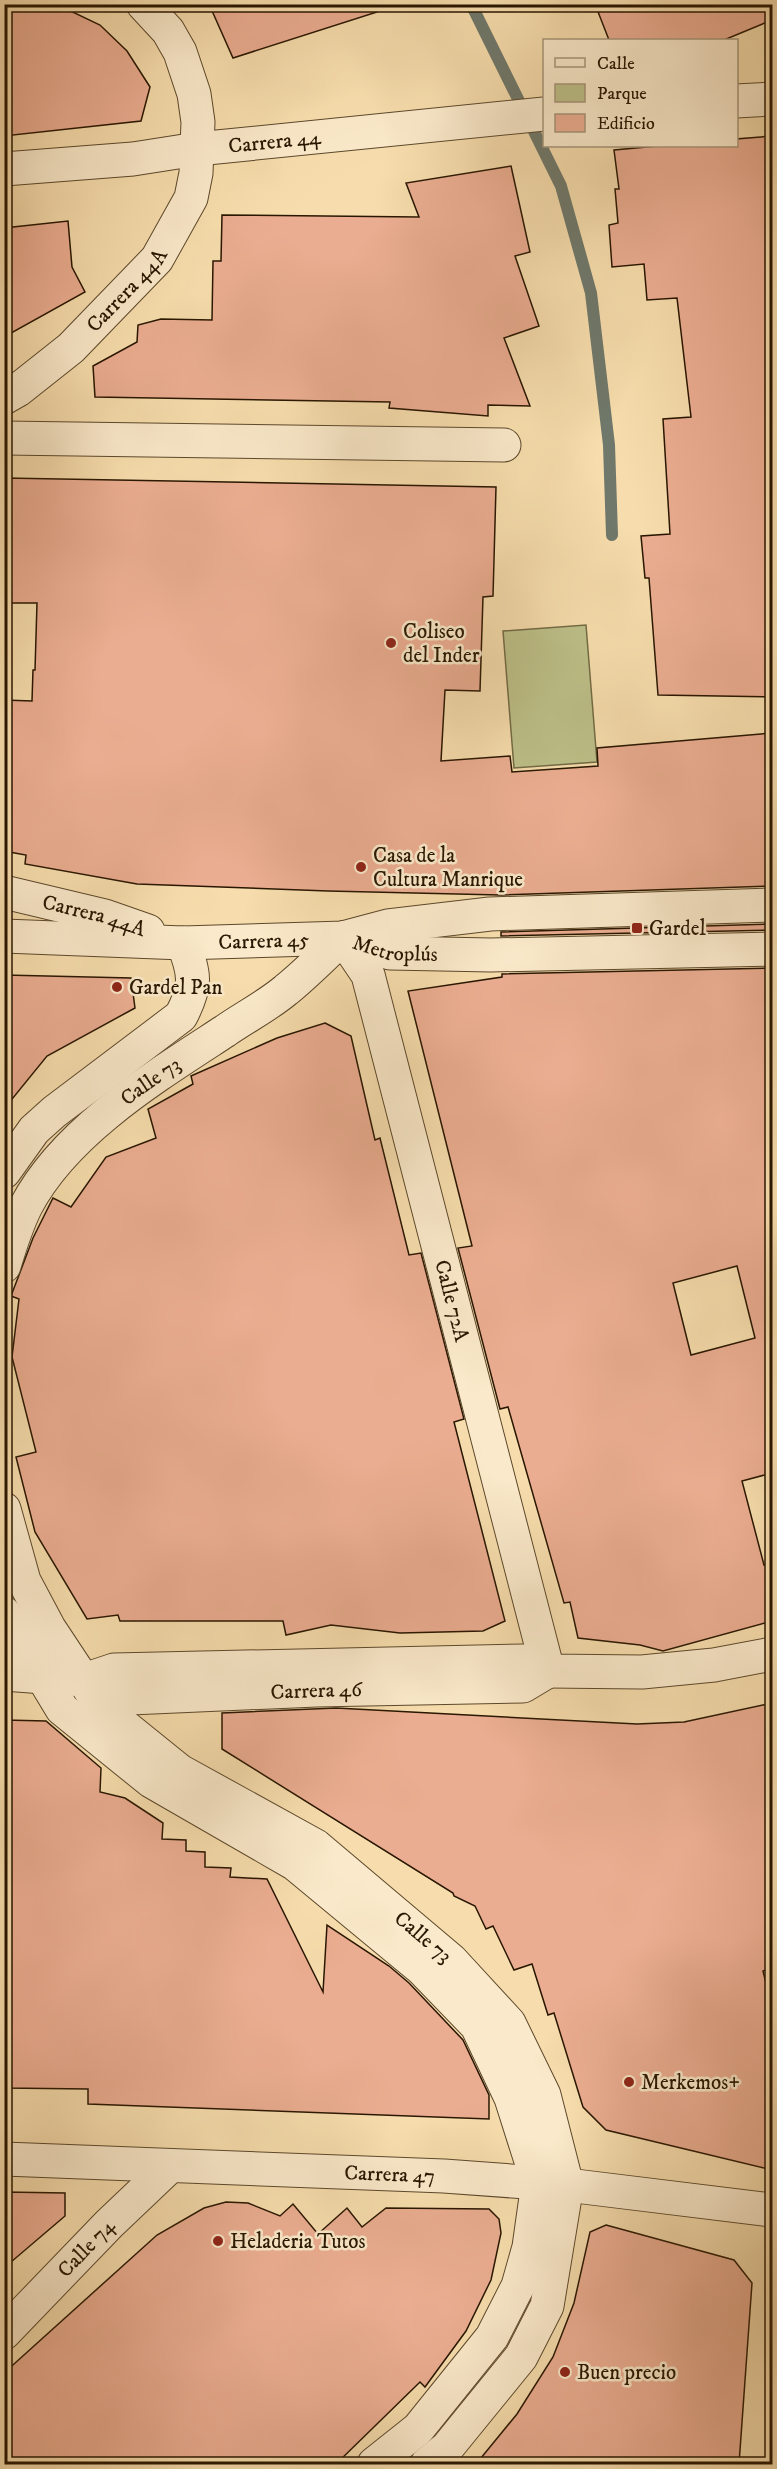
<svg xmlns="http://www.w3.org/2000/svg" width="777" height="2469" font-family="'IM FELL DW Pica',serif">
  <rect width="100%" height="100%" fill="#f7ddad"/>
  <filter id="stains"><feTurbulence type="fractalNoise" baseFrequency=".00333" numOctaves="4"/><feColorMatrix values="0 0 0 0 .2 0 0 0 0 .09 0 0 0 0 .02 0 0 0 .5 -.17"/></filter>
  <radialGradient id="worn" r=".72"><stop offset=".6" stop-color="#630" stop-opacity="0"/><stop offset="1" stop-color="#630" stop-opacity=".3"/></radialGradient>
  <path fill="#bdc089" stroke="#726b44" stroke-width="1.5" d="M586 625 597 762 514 768 503 631Z"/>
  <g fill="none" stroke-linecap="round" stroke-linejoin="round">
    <path stroke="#6f786b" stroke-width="12" d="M471 4 561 186 591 293 609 445 612 535"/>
  </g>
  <g fill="#ebad91" stroke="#281600" stroke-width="1.5" fill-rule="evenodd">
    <path d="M4 4H56L100 25 127 51 150 87 141 121 4 136Z"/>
    <path d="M209 4H376L377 12 233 58Z"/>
    <path d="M595 4H772V20L724 40H609Z"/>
    <path d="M772 136V697L658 695 649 578H645L641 536 670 534 663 419 691 417 677 298 647 300 644 264 612 267 609 225 618 223 615 189H619L614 150 658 146H736V139Z"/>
    <path d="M511 166 530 252 515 256 539 326 504 338 530 406 488 405V416L389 408 390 402 95 397 93 366 137 342 138 325 161 319 212 320 213 261H221L222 215 419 217 406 183Z"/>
    <path d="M68 221 72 267 85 292 4 337V228Z"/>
    <path d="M4 478 496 487 493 596 483 597 480 691 445 690 441 761 510 756 512 772 598 766 597 748 772 733V886L500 895 328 891 137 884 25 864 26 855 4 851V700L32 701 33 670H35L37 603H4Z"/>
    <path d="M772 924V930L501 936V932Z"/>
    <path d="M772 968V1473L742 1481 764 1565 772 1562V1621L663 1651 640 1645 578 1638 570 1602 564 1603 508 1407 500 1409 458 1248 472 1246 408 991 502 977V974ZM737 1266 755 1338 691 1355 673 1283Z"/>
    <path d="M4 975 131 978 135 1008 47 1056 4 1109Z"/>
    <path d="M325 1023 351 1036 375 1140 380 1138 409 1255 421 1253 464 1419 454 1422 505 1621 483 1631 400 1633 331 1625 286 1635 283 1621H120L118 1615 87 1619 35 1532 16 1457 36 1452 12 1357 19 1299 11 1296 33 1238 53 1198 71 1207 106 1157 156 1138 148 1109 193 1084 191 1076 277 1038Z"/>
    <path d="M772 1703V1968L763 1971 772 2007V2170L606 2130 583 2107 554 2013 548 2015 532 1964 514 1970 493 1926 486 1929 475 1906 454 1896 453 1893 222 1749V1713L336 1708 637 1724 684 1722Z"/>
    <path d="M4 1720 46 1721 101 1768 100 1792 125 1798 163 1823 162 1839 186 1840V1851L205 1852V1867L231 1868 230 1877 267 1879 323 1992 327 1925 389 1966 409 1983 463 2040 489 2095V2119L88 2104V2089L4 2088Z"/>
    <path d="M4 2192 65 2193V2216L4 2268Z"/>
    <path d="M226 2202 248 2203 280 2216 293 2204 318 2234 347 2208 362 2227 386 2208 489 2209 499 2219 501 2233 491 2280 466 2331 425 2387 420 2382 336 2464H4V2373L157 2235 204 2208Z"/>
    <path d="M606 2225 734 2260 752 2283 739 2464H476L517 2414 553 2357 574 2303 590 2232Z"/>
  </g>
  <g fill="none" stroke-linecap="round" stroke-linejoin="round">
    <defs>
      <g id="minor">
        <path d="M736 101 772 99"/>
        <path id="s1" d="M4 169 133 159 197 149 544 114"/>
        <path id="s2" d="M4 398 18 390 71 348 157 259 191 198 196 173 198 122 194 94 180 52 168 31 143 4"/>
        <path d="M4 438 504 445"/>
        <path id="s3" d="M4 892 105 916 148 931"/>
        <path id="s4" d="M4 936 183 943 343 938 388 926 490 914 772 905"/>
        <path id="s5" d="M343 938 368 975 548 1671"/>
        <path id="s6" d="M343 938 390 953 491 955 772 949"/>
        <path d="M4 1172 34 1130 54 1112 181 1016C197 986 195 973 183 943"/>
        <path id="s7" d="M4 1266C10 1246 16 1226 26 1206 65 1131 156 1076 225 1031 245 1017 267 1006 286 990 306 974 324 955 343 938"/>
        <path id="s8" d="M4 1509 24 1581 49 1628 102 1708 180 1771 316 1846 451 1960 509 2023 544 2095 567 2185 547 2306 521 2357 447 2448 427 2464"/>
        <path d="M4 1613 62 1709 151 1781 295 1864 422 1969 477 2026 511 2098 538 2183 529 2247 518 2286 492 2337 418 2429 374 2464"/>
        <path id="s9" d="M4 1674 84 1680 130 1698 316 1690 523 1686 548 1671"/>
        <path d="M84 1680 114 1670 523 1661 548 1671 642 1672 714 1665 772 1654"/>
        <path id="s10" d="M4 2159 444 2176 567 2185 772 2210"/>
        <path id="s11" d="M4 2333 109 2224 170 2166"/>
      </g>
    </defs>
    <use href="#minor" stroke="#5c482b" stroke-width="35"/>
    <use href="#minor" stroke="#fae9ca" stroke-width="33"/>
  </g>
  <g fill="#8f2418" stroke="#fae9ca" stroke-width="2">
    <circle cx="391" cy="643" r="6"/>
    <circle cx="361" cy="867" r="6"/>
    <rect x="631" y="922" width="12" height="12" rx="3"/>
    <circle cx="117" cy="987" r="6"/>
    <circle cx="629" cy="2082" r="6"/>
    <circle cx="218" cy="2241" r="6"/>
    <circle cx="565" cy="2372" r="6"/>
  </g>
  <g text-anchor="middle" stroke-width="5" stroke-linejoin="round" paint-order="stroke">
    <g font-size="21" fill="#281600" stroke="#fae9ca">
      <text dy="7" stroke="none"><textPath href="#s1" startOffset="272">Carrera 44</textPath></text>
      <text dy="7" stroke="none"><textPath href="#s2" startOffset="164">Carrera 44A</textPath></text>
      <text dy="7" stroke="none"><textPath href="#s3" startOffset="93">Carrera 44A</textPath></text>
      <text dy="7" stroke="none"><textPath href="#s4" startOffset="260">Carrera 45</textPath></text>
      <text dy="7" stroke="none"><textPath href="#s6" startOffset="54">Metroplús</textPath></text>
      <text dy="7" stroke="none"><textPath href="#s7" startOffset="242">Calle 73</textPath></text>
      <text dy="7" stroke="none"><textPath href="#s5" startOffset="381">Calle 72A</textPath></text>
      <text dy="7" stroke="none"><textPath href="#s9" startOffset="316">Carrera 46</textPath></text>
      <text dy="7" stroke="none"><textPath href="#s8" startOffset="620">Calle 73</textPath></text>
      <text dy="7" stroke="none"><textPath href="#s10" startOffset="386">Carrera 47</textPath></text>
      <text dy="7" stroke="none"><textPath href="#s11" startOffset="118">Calle 74</textPath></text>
    </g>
    <g font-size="21" fill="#281600" stroke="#fae9ca" text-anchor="start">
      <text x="403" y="638">Coliseo<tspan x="403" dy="24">del Inder</tspan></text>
      <text x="373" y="862">Casa de la<tspan x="373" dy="24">Cultura Manrique</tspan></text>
      <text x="649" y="935">Gardel</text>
      <text x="129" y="994">Gardel Pan</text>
      <text x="641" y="2089">Merkemos+</text>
      <text x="230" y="2248">Heladeria Tutos</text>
      <text x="577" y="2379">Buen precio</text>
    </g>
  </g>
  <rect width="777" height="2469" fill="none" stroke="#f7ddad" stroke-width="24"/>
  <rect x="6" y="6" width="765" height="2457" fill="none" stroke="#281600" stroke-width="3"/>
  <rect x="12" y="12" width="753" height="2445" fill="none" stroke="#281600" stroke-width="1.5"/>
  <rect x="543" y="39" width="195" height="108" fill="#fae9ca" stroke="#a69579" stroke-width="1.5"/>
  <rect x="555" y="58" width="30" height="9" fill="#fae9ca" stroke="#a69579" stroke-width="1.5"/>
  <text x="597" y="69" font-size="18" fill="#281600">Calle</text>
  <rect x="555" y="84" width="30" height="18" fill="#bdc089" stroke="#a69579" stroke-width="1.5"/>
  <text x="597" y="99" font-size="18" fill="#281600">Parque</text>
  <rect x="555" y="114" width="30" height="18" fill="#ebad91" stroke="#a69579" stroke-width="1.5"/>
  <text x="597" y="129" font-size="18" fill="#281600">Edificio</text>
  <rect width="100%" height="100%" filter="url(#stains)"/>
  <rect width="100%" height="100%" fill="url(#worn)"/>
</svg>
